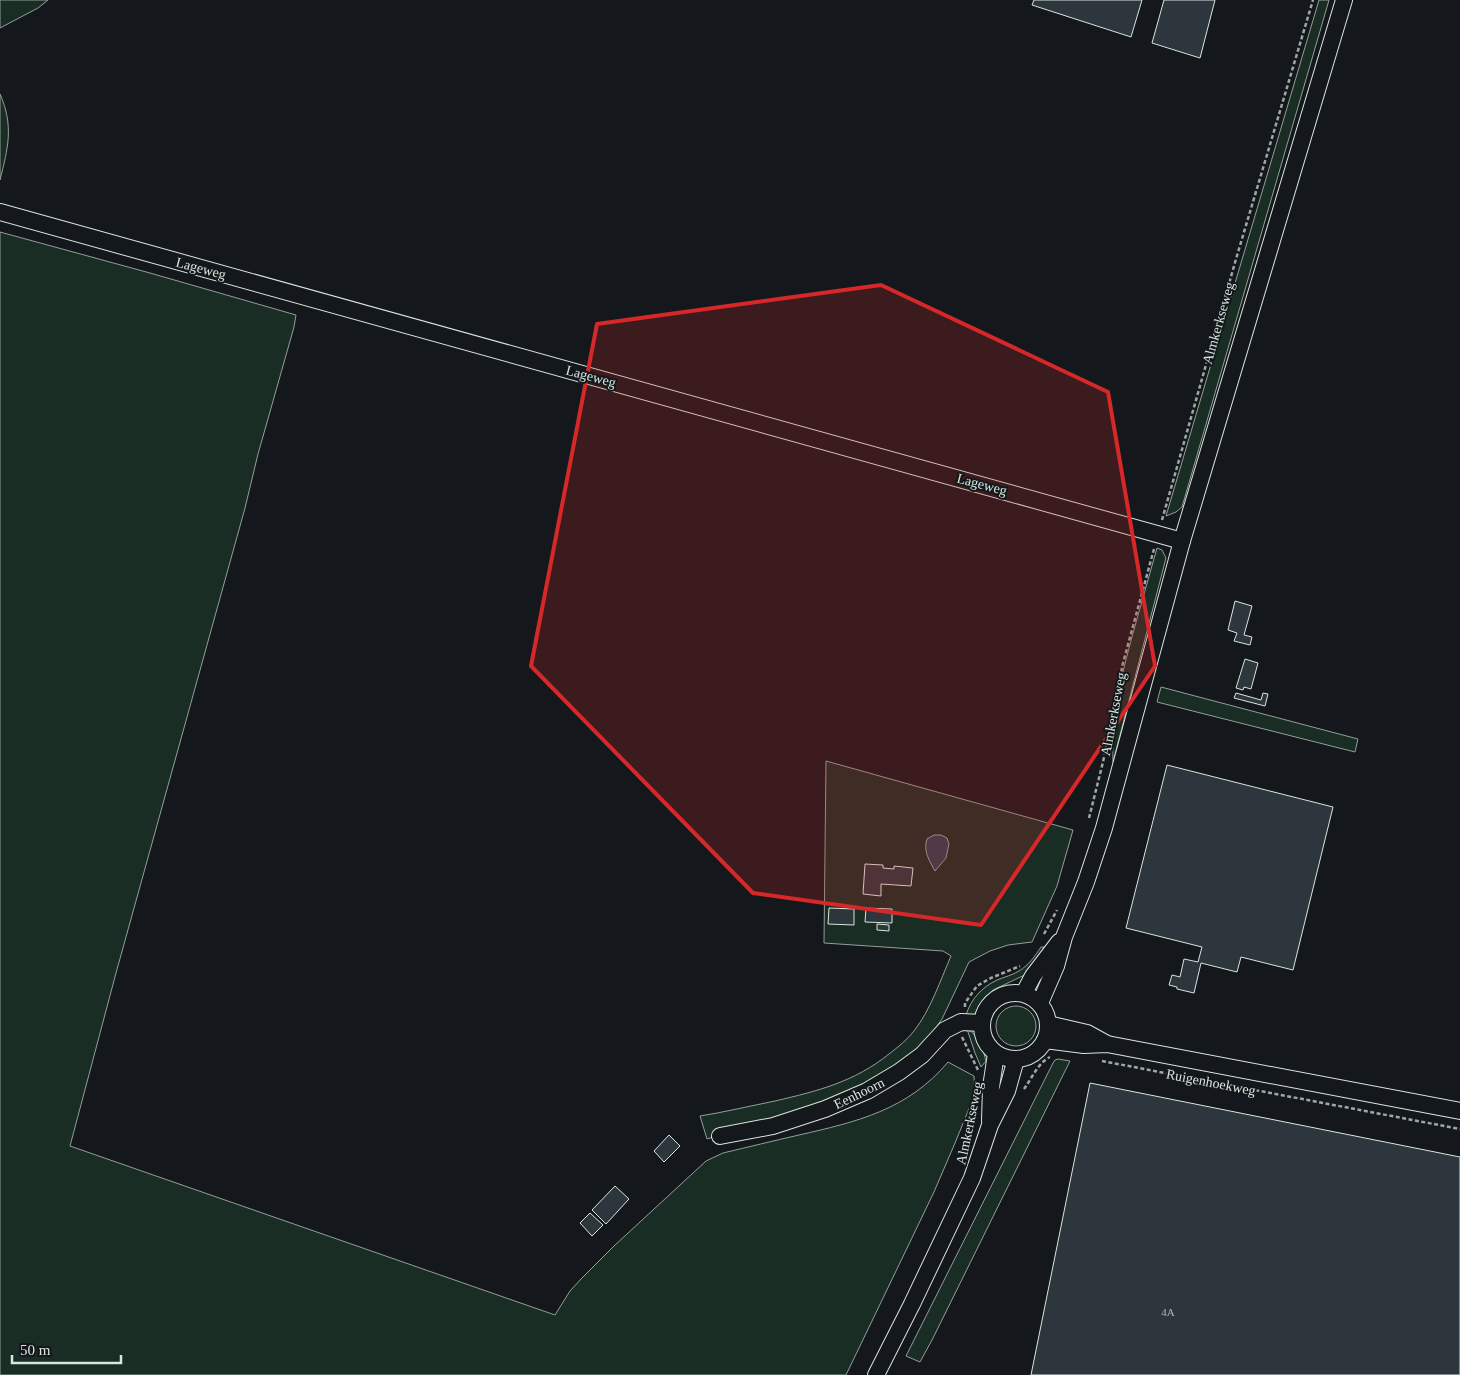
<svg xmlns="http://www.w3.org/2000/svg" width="1460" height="1375" font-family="Georgia,serif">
  <rect width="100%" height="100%" fill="#14181c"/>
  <g fill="#1a2d24" stroke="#939e99">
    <path d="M0 0H48L38 8 0 28Z"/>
    <path d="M1319 0H1329L1182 507 1176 512 1166 516Z"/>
    <path d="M0 94C14 126 8 148 0 180Z"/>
    <path d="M0 232 150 273 296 315 294 327 258 454 245 508 116 973 70 1146 555 1315 570 1291 581 1279 614 1246 706 1161 723 1153C748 1147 773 1141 799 1135 856 1122 908 1110 948 1062L974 1076 975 1094 955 1143 934 1192 846 1375H0Z"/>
    <path d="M1157 548 1162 550 1166 558 1113 762C1111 715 1121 678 1133 633 1141 605 1149 576 1157 548Z"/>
    <path d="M1161 687 1358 739 1355 752 1157 702Z"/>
    <path d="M826 761 1073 830 1057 886 1032 942 1008 945 990 951 969 962 942 1019 929 1037 909 1059 844 1096 707 1139 700 1116C725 1112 750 1106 775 1101 818 1091 854 1082 889 1054 898 1047 907 1040 914 1031 931 1009 940 981 951 956L943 951 824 943Z"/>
    <path d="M1041 947H1044L1031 972 993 990 982 1002 975 1015H966C971 999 982 987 997 980 1004 977 1013 975 1019 971 1029 965 1035 956 1041 947Z"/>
    <circle cx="1016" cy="1026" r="20"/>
    <path d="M967 1029C981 1037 982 1047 986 1061L981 1067 975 1053Z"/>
    <path d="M1058 1059 1070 1061 932 1340 920 1362 906 1356 1053 1063 1055 1060Z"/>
  </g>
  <path fill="#2f3f4d" stroke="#939e99" d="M934 835H941L947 838 949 844 946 858 935 871C929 860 923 851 927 839Z"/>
  <g fill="#2c363c" stroke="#d8e6dc">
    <path d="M1034 0H1142L1131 37 1032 5Z"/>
    <path d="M1164 0H1215L1200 58 1152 43Z"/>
    <path d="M1235 601 1252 606 1244 635 1252 637 1250 645 1234 641 1237 633 1228 630Z"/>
    <path d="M1245 659 1258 663 1251 689 1244 687 1243 690 1236 688Z"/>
    <path d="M1236 693 1261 700 1263 693 1268 694 1265 706 1234 698Z"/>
    <path d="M1167 765 1333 807 1293 970 1241 957 1237 972 1201 963 1194 993 1177 989V987L1169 985 1172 975 1180 977 1184 959 1198 962 1202 947 1126 928Z"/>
    <path d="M865 864 883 865V868L894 869V866L913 868 911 886 881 884V896L863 894Z"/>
    <path d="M829 908 854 909V925L828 924Z"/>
    <path d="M866 908 892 909V923L865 922Z"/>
    <path d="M877 924 889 925V931L877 930Z"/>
    <path d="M1090 1083 1460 1157V1375H1031Z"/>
    <path d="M669 1135 680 1146 664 1162 654 1151Z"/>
    <path d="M615 1186 629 1199 606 1224 592 1210Z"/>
    <path d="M590 1213 603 1225 592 1236 580 1223Z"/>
  </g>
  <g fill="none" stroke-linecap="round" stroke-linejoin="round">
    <defs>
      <g id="minor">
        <path d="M0 212 1182 541"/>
        <circle cx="1015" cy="1026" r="33"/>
        <path d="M1024 993 1033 976 1059 942"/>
        <path d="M1040 1003 1056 966 1064 937 1086 882 1104 828 1182 541 1344 0"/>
        <path d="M1048 1024 1087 1033 1107 1044"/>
        <path d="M1045 1040 1084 1045 1107 1044 1460 1111"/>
        <path d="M990 1121 991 1087 996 1054"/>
        <path d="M720 1136 773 1126 825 1109 867 1091 899 1072 922 1055 945 1030 961 1022 982 1023"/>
        <path d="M876 1375 912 1304 972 1178 990 1125 1007 1091 1016 1059"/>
      </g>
    </defs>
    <use href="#minor" stroke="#d8e6dc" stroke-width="18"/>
    <g stroke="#9da8a2" stroke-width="2.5" stroke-dasharray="4 2.5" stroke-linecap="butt">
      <path d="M1162 520 1236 259 1313 0"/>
      <path d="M1089 818 1103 762 1123 663 1154 549"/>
      <path d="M1044 934 1057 910"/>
      <path d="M965 1007V1003L977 986 991 978 1020 966"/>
      <path d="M962 1037 978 1070"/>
      <path d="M1102 1061 1460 1129"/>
      <path d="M1024 1089C1032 1078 1038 1063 1050 1057"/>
      <path d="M965 1146 974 1110"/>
    </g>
    <use href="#minor" stroke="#14181c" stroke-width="16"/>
  </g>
  <path fill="#d62828" fill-opacity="0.2" stroke="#d62828" stroke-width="4" stroke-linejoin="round" d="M881 285 1108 392 1155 666 981 925 753 893 531 666 597 324Z"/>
  <g text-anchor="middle" stroke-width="4" stroke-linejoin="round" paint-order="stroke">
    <g font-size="11" fill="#adbab4">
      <text x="1168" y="1316">4A</text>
    </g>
    <g font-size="14" fill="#d8e6dc" stroke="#14181c">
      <text transform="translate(201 268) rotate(15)" y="5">Lageweg</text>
      <text transform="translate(1218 323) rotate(-74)" y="5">Almkerkseweg</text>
      <text transform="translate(591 376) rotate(15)" y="5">Lageweg</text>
      <text transform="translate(982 484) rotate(15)" y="5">Lageweg</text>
      <text transform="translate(1113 714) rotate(-79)" y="5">Almkerkseweg</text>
      <text transform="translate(1211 1082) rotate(11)" y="5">Ruigenhoekweg</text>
      <text transform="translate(859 1093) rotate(-26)" y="5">Eenhoorn</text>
      <text transform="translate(969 1123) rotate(-78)" y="5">Almkerkseweg</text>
    </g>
  </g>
  <path d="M12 1355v8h109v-8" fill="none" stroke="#d8e6dc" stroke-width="2.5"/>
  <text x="20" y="1355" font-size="15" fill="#d8e6dc" stroke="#14181c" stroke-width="4" paint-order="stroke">50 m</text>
</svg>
